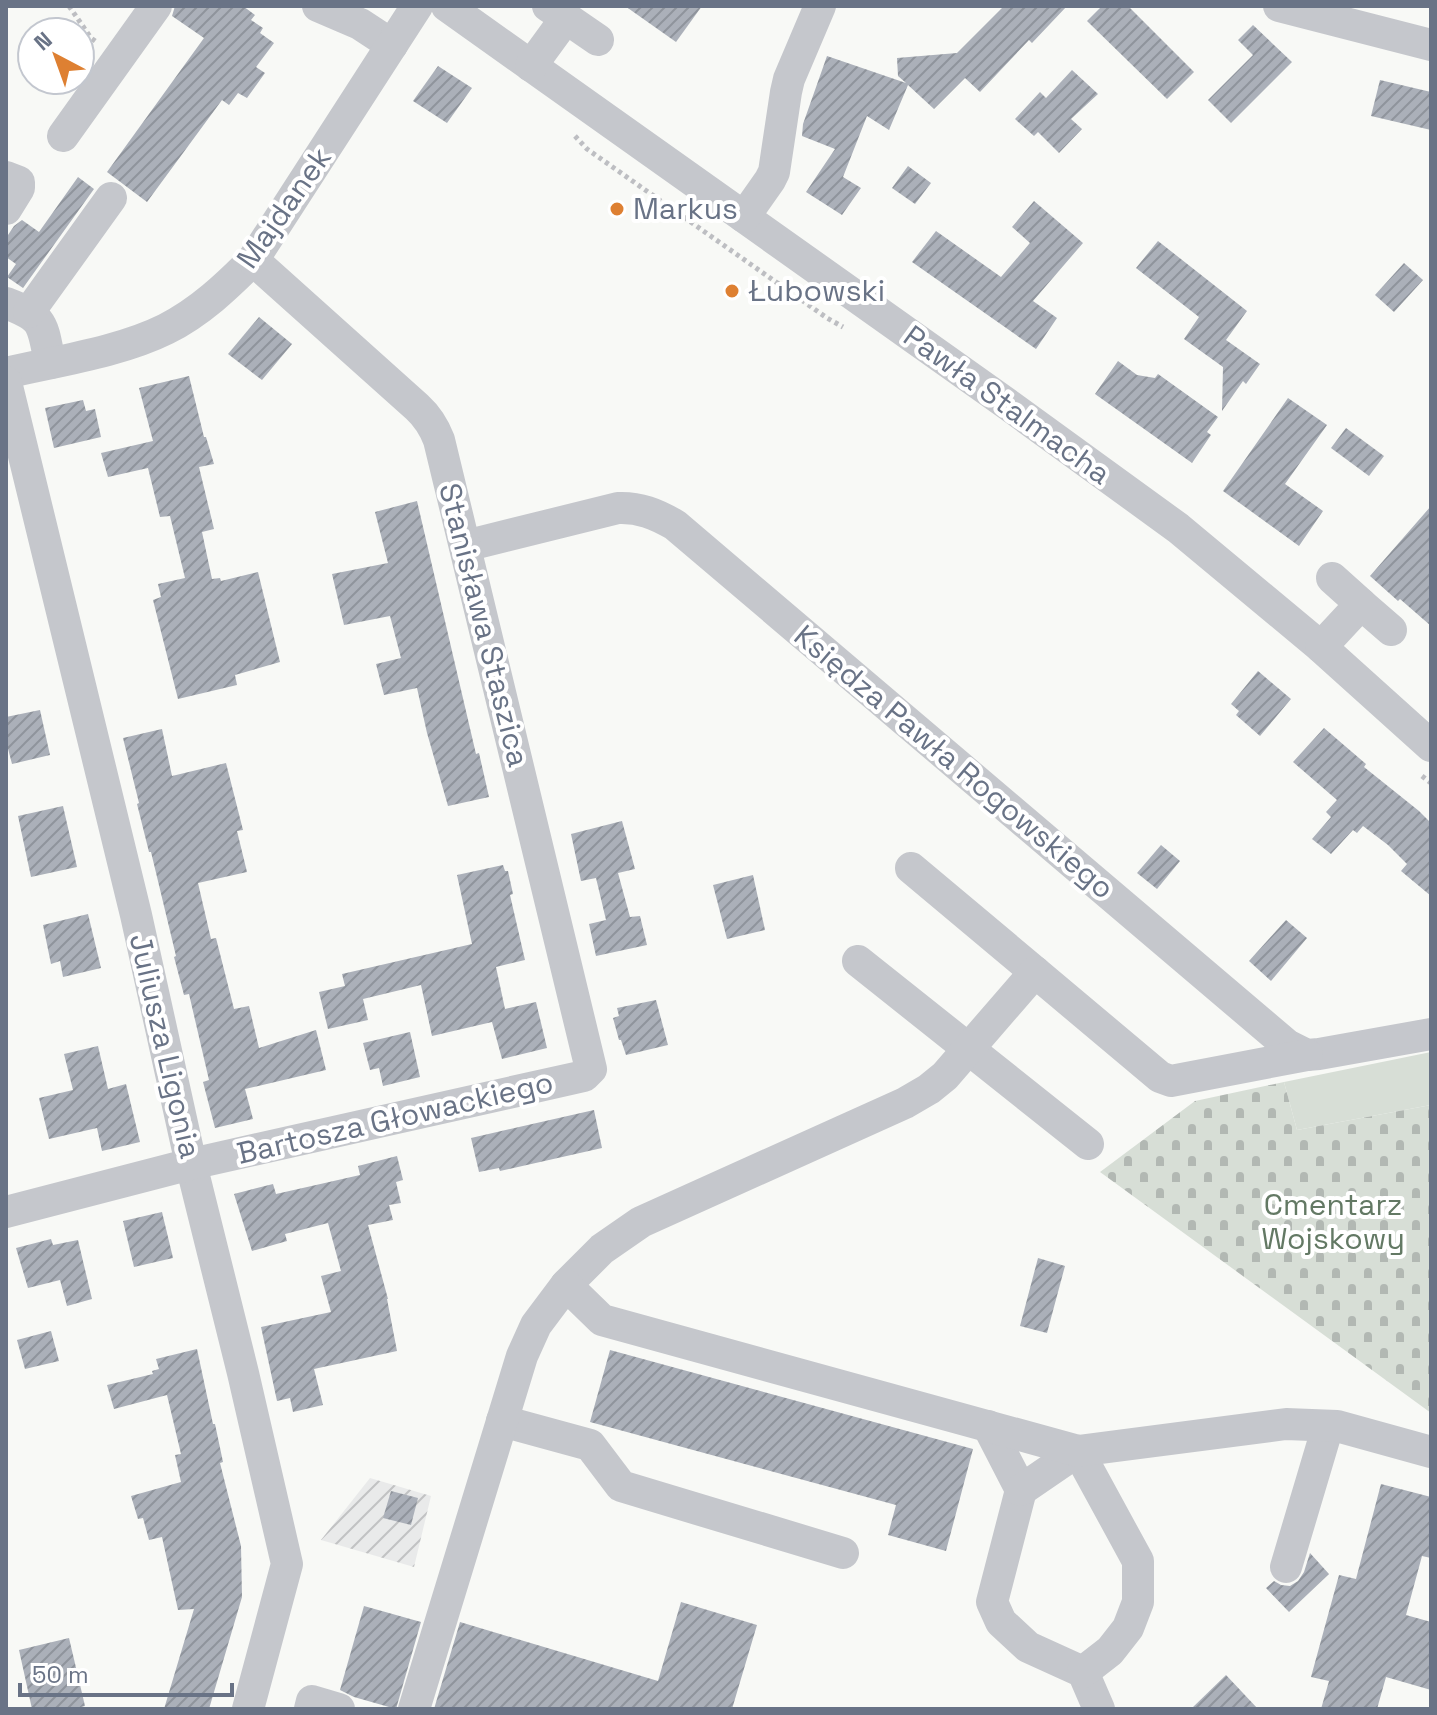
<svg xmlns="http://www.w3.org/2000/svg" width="1437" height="1715" font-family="'Space Grotesk',sans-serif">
  <defs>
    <pattern id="industrial-furrows" width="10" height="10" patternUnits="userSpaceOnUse" patternTransform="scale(2)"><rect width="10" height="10" fill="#e9eaea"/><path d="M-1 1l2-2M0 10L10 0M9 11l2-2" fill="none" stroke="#c1c2c3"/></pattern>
    <pattern id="cemetery-stones" width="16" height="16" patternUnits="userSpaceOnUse" patternTransform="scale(2)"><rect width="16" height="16" fill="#d7ded6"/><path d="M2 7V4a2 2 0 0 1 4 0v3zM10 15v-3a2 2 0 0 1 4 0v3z" fill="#b2b8b3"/></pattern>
    <pattern id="building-hatch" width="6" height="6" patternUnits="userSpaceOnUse" patternTransform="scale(2)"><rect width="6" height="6" fill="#abb0b9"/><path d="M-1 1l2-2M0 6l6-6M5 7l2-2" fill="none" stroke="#8f949c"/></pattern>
  </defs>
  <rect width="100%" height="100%" fill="#f8f9f6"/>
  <path fill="url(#industrial-furrows)" d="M370 1478 431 1496 414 1567 321 1540Z"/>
  <path fill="#d7ded6" d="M1431 1052V1105L1297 1130 1284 1082Z"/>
  <path fill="url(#cemetery-stones)" d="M1284 1082 1297 1130 1431 1105V1413L1100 1172 1195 1101Z"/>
  <g fill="url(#building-hatch)">
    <path d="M175 6H243L255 15 251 20 263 28 260 33 274 43 256 67 265 73 247 98 238 93 229 105 222 100 147 202 107 172 204 38 172 16Z"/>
    <path d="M625 6H702L676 42Z"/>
    <path d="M1004 6H1067L1032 43 1029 40 980 92 965 78 934 109 908 85 889 130 867 116 843 177 861 188 842 215 806 192 835 149 802 136 803 124 827 56 906 83 898 76 897 58 957 53Z"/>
    <path d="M1102 6H1128L1194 72 1167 99 1087 21Z"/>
    <path d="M1253 25 1292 62 1231 123 1208 100 1253 55 1238 40Z"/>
    <path d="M438 66 472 88 447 123 413 101Z"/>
    <path d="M1072 70 1098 94 1071 119 1082 129 1059 153 1038 132 1034 136 1015 119 1040 92 1046 98Z"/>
    <path d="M1380 80 1431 92V130L1371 116Z"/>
    <path d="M908 166 931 183 915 204 892 188Z"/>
    <path d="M78 177 94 189 23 288 7 277 16 264 6 257V238L14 226 22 220 39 232Z"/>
    <path d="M1034 201 1083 243 1033 301 1057 318 1036 349 912 262 936 231 1001 277 1030 243 1012 227Z"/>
    <path d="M1158 241 1247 311 1226 340 1260 364 1246 384 1243 381 1222 411 1223 367 1184 339 1199 317 1136 268Z"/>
    <path d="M1404 263 1423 280 1394 312 1375 295Z"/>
    <path d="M259 317 292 344 262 380 228 354Z"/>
    <path d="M1118 361 1137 375 1155 378 1158 374 1218 417 1207 432 1211 435 1192 463 1095 394Z"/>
    <path d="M189 376 204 437H206L214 464 199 467 214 529 202 532 212 579 220 578 221 581 258 572 280 662 235 675 237 685 178 699 153 600 161 597 158 584 185 578 170 516 160 517 148 468 108 477 101 453 153 441 139 388Z"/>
    <path d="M1288 398 1327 425 1285 484 1323 511 1299 546 1223 491Z"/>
    <path d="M83 400 86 411 95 409 101 437 54 448 45 408Z"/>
    <path d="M1346 428 1384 456 1369 476 1331 448Z"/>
    <path d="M417 501 476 754 479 753 489 797 448 806 427 733 417 688 384 695 376 664 401 658 390 616 344 625 332 574 388 563 375 512Z"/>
    <path d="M1431 506V626L1400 599 1398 601 1370 576Z"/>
    <path d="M1258 671 1291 699 1260 736 1236 715 1239 711 1231 704Z"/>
    <path d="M40 710 50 755 12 764 6 741V717Z"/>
    <path d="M1324 728 1366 764 1364 767 1419 811 1431 823V896L1401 871 1407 864 1388 845 1363 826 1357 833 1353 830 1331 854 1312 839 1331 817 1326 812 1337 800 1293 762Z"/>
    <path d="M162 729 172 776 226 763 243 830 237 831 247 872 198 883 211 939 216 938 234 1009 249 1006 259 1048 316 1030 326 1070 245 1089 253 1119 215 1128 203 1082 209 1080 189 994 184 995 174 957 176 956 151 852H149L137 804 139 803 123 738Z"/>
    <path d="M63 806 77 867 31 877 18 816Z"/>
    <path d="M622 821 635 869 618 873 630 917 640 916 647 945 596 956 589 924 606 920 596 878 581 881 571 834Z"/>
    <path d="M1161 845 1180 861 1157 889 1137 873Z"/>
    <path d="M503 865 505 871H508L513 894 510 895 525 960 496 967 505 1009 536 1002 547 1048 502 1059 492 1022 432 1036 421 985 363 999 368 1020 328 1029 319 992 345 986 342 974 472 944 457 875Z"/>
    <path d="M753 875 765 930 727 939 713 885Z"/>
    <path d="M88 914 101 968 63 977 60 961 51 964 43 925Z"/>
    <path d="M1286 920 1307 938 1271 981 1249 961Z"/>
    <path d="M656 1000 668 1045 626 1055 621 1040H619L613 1018 619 1016 617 1008Z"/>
    <path d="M410 1032 420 1077 383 1086 379 1068 370 1070 363 1043Z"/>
    <path d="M98 1046 108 1089 126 1084 140 1142 102 1151 97 1128 49 1139 39 1098 73 1090 64 1054Z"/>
    <path d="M594 1110 602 1148 500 1171 499 1168 479 1172 471 1138Z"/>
    <path d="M397 1156 403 1180 396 1182 401 1203 389 1205 393 1220 368 1225 388 1299H387L397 1351 314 1369 323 1405 293 1412 290 1398 277 1401 261 1327 331 1312 321 1276 341 1271 328 1223 285 1234 287 1241 252 1251 234 1194 273 1184 276 1194 316 1185 360 1175 358 1166Z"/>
    <path d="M162 1212 173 1258 134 1267 123 1221Z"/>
    <path d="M51 1239 53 1245 78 1240 92 1299 67 1306 60 1280 28 1288 16 1248Z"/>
    <path d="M1038 1258 1065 1266 1047 1333 1020 1326Z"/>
    <path d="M51 1331 59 1361 25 1369 17 1340Z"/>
    <path d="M197 1349 213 1424H215L223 1462 220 1463 241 1546 242 1597 209 1709H164L194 1609 178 1610 162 1537 149 1540 143 1518 138 1519 131 1496 181 1482 175 1455 181 1454 167 1395 114 1409 107 1385 153 1374 152 1371 159 1369 156 1359Z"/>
    <path d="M610 1350 973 1449 946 1551 888 1535 896 1505 590 1422Z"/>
    <path d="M1381 1484 1431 1497V1558L1422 1556 1406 1615 1431 1622V1690L1386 1677 1377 1709H1321L1329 1681 1311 1677 1339 1575 1356 1579Z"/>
    <path d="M391 1491 418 1498 411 1525 383 1518Z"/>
    <path d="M1310 1553 1329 1574 1289 1612 1266 1588 1274 1581 1281 1585 1290 1586 1298 1581 1304 1572Z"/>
    <path d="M681 1602 757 1625 732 1709H434L460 1622 658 1681Z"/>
    <path d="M364 1606 421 1622 396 1709 354 1697 340 1690Z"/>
    <path d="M69 1638 85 1706 73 1709H32L19 1650Z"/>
    <path d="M1226 1675 1258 1709H1191Z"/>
  </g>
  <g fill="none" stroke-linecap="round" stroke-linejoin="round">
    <g stroke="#bdbec2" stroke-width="5" stroke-dasharray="4 4" stroke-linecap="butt">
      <path d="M69 6 91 38 98 43"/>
      <path d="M575 136 587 149 827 318 843 327"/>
      <path d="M1422 776 1431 783"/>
    </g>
    <g stroke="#c5c7cc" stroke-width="32">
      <path d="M318 6 360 24 392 45"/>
      <path d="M447 6 1010 406 1178 528 1321 647 1431 746"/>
      <path d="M1279 6 1431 45"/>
      <path d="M566 18 598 40"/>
      <path d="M531 66 566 18 548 6"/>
      <path d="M63 136 156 6"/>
      <path d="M6 177 19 182V188L6 209"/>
      <path d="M744 217 770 180 774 172 786 92 789 79 820 6"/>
      <path d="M6 303C45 318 42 323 50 363"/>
      <path d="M29 312 111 198"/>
      <path d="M6 373C57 361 120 352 166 329 200 312 227 286 253 260L417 6"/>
      <path d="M6 382 136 915 191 1164 243 1373 287 1564 248 1709"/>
      <path d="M465 546 618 508C639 507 656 514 675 525L1287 1045 1307 1055 1319 1054 1431 1034"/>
      <path d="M1361 604 1391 630"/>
      <path d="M1321 647 1361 604 1332 578"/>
      <path d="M911 868 1035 972"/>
      <path d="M858 961 1088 1144"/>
      <path d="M6 1212 191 1164 584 1076 591 1069 439 440C434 427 428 417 417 407L253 260"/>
      <path d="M566 1285 602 1249 641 1222 905 1103 929 1089 945 1076 1035 972 1160 1077 1171 1081 1307 1055"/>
      <path d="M502 1421 590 1445 621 1486 843 1553"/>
      <path d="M988 1426 1021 1490 992 1602 1001 1622 1028 1647 1083 1672 1099 1709"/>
      <path d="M1021 1490 1078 1451 1138 1561V1602L1128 1628 1110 1651 1083 1672"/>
      <path d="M1286 1567 1328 1426"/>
      <path d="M310 1709 312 1701 339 1709"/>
      <path d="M414 1709 522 1356 536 1325 566 1285 602 1320 1078 1451 1286 1424 1337 1426 1431 1452"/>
    </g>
  </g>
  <g fill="#de8032" stroke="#fff" stroke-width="3">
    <circle cx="617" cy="209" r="8"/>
    <circle cx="732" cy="291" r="8"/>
  </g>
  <g text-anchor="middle" stroke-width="8" stroke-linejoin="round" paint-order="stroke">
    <g font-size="30" fill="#697386" stroke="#fff">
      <text transform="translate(284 208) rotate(-55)" y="10">Majdanek</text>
      <text transform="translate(1007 405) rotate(36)" y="10">Pawła Stalmacha</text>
      <text transform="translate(484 625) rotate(76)" y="10">Stanisława Staszica</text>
      <text transform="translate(954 762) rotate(40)" y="10">Księdza Pawła Rogowskiego</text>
      <text transform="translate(165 1046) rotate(77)" y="10">Juliusza Ligonia</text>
      <text transform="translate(395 1118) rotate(-13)" y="10">Bartosza Głowackiego</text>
    </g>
    <g font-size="30" fill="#697386" stroke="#fff" text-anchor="start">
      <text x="633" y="219">Markus</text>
      <text x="748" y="301">Łubowski</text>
    </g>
    <g font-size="30" fill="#637964" stroke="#fff">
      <text x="1333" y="1215">Cmentarz<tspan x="1333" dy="34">Wojskowy</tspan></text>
    </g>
  </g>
  <rect width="1437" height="1715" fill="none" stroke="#697386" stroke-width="16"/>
  <g transform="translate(56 56) rotate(319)"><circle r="38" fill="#ffffff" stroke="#c3c7cf" stroke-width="2"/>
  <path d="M0-6L14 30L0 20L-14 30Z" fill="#de8032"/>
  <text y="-12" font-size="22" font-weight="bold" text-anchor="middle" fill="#697386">N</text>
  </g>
  <path d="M20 1683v12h212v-12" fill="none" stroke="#697386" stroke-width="4"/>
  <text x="32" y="1683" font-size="24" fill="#697386" stroke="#ffffff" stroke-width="6" paint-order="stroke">50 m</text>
</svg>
